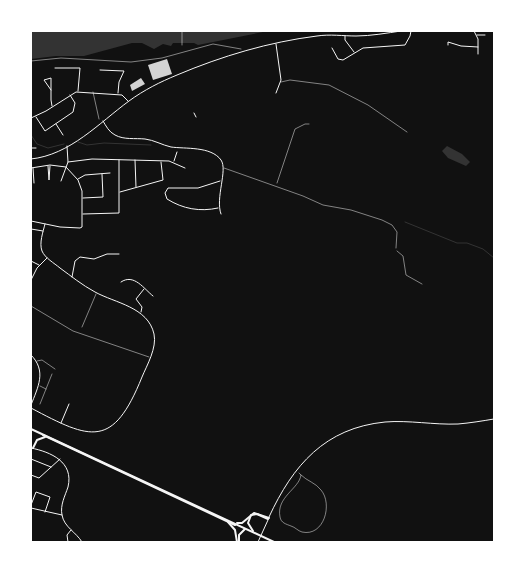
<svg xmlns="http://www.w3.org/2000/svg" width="525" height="573" font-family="Montserrat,sans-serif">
  <rect width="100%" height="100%" fill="#111"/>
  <g fill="#333">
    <path d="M31 31H268L198 45 194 43H173L171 46 163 44 154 49 142 43H132L84 56H56L31 59Z"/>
    <path d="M447 146 462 154 470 162 466 166 448 158 442 151Z"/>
  </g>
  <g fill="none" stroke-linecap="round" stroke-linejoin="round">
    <g stroke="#333" stroke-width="1">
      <path d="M31 135 37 144 48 148 64 144"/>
      <path d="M78 142 87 145 104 143 151 145"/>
      <path d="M405 222 457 243H467L483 249 494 258"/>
    </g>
  </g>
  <g fill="#d3d3d3">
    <path d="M167 59 172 74 153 80 148 65Z"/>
    <path d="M141 78 145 84 132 91 130 85Z"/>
  </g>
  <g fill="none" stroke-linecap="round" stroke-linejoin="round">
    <g stroke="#f5f5f5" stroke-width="0.5">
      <path d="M182 45V31"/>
      <path d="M31 61 61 58 131 62 162 58 213 44 241 49"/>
      <path d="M277 183 295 129 305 124H309"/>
      <path d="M397 251 403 256 406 275 422 284"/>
      <path d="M31 306 73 331 149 357"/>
      <path d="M299 473 301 475C299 489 276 497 280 517 281 523 286 524 291 526 295 527 298 531 302 532 324 537 333 504 321 490 316 483 307 481 301 475"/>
    </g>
    <g stroke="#f5f5f5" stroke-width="0.5">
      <path d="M281 82 290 80 329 85 368 105 407 132"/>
      <path d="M93 92 99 119"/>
      <path d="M224 168 303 196 323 205 351 210 382 220 392 225 397 232 396 248"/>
      <path d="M82 327 96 294"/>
      <path d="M37 361 42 360 55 369"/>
      <path d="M40 386 46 389"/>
      <path d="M40 404 52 374"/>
    </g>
    <g stroke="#f5f5f5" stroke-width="1">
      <path d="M474 31 478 39V54"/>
      <path d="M477 35H485"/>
      <path d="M345 36V40L354 52"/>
      <path d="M276 44 281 80 276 93"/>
      <path d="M448 45V42L461 46 478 47"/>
      <path d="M332 48 338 59 343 60 363 48 405 45 410 36 411 31"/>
      <path d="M55 68H80L78 91"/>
      <path d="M100 70 124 71 119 82 118 93"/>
      <path d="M51 90 44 80 51 78V100L52 106"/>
      <path d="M194 113 196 117"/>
      <path d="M36 117 45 131 73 112 75 103 70 95"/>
      <path d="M31 118 46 111 76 92 122 95 128 101"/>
      <path d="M103 121C106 126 109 132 115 135 124 140 135 138 145 139 154 140 162 145 171 147 185 149 211 146 221 160 228 170 215 198 221 214"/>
      <path d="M56 124 63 135"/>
      <path d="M31 148H36"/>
      <path d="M135 160 136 187"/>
      <path d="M174 161 177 152"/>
      <path d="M68 162 92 159 169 161 185 168"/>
      <path d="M48 166 49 180 50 166"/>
      <path d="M31 168 50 165 66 167 78 180 82 191V227L80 228 60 227 31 221"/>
      <path d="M33 168 34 183"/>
      <path d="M78 179 85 175 110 173"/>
      <path d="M61 181 68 162 67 146"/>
      <path d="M120 192 163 180 161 162"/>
      <path d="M83 198 103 197 102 174"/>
      <path d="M218 208C200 212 183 209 167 199L165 193 168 188H198L220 181"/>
      <path d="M83 214 119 213V160"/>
      <path d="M31 229 43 231"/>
      <path d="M31 261 39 265"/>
      <path d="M72 277 75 261 80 257 94 259 107 254H119"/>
      <path d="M31 280 37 268 47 258"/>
      <path d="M121 282C134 273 144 289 153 296"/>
      <path d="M141 312 142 307 136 299 144 289"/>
      <path d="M31 408C91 440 113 449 142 377 147 365 157 348 154 334 148 307 115 303 95 292 82 285 71 276 60 268 54 263 45 258 42 251 39 243 43 232 45 224"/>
      <path d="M61 423 69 404"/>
      <path d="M31 459 51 467"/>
      <path d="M31 475 39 478 60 459"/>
      <path d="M31 505 36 492 50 497 45 512"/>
      <path d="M68 542 67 535 71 530"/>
    </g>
    <g stroke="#f5f5f5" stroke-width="1">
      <path d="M31 159C70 155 99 123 129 101 144 90 160 82 177 75 222 56 269 42 317 36 330 34 343 36 356 36 371 36 387 33 401 31"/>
      <path d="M31 355C47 371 38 387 31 405"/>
      <path d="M31 448C51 452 74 462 68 487 65 496 60 505 62 515 64 527 76 532 82 542"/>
      <path d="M31 508 62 515"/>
      <path d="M269 517C293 465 325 428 385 422 409 420 434 425 458 424 470 423 482 421 494 419"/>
      <path d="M258 542 268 520"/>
    </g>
    <g stroke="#f5f5f5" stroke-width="2">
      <path d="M31 429 274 542"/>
      <path d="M43 435 235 525"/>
      <path d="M33 448 37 440 45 437"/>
      <path d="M228 522 235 530 237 542"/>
      <path d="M237 523H242L254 513 269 518"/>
      <path d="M253 531 248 523 251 515 257 514 268 519"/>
      <path d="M239 542V535L245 529"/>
    </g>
  </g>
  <rect width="525" height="573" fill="none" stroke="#ffffff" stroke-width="64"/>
</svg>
